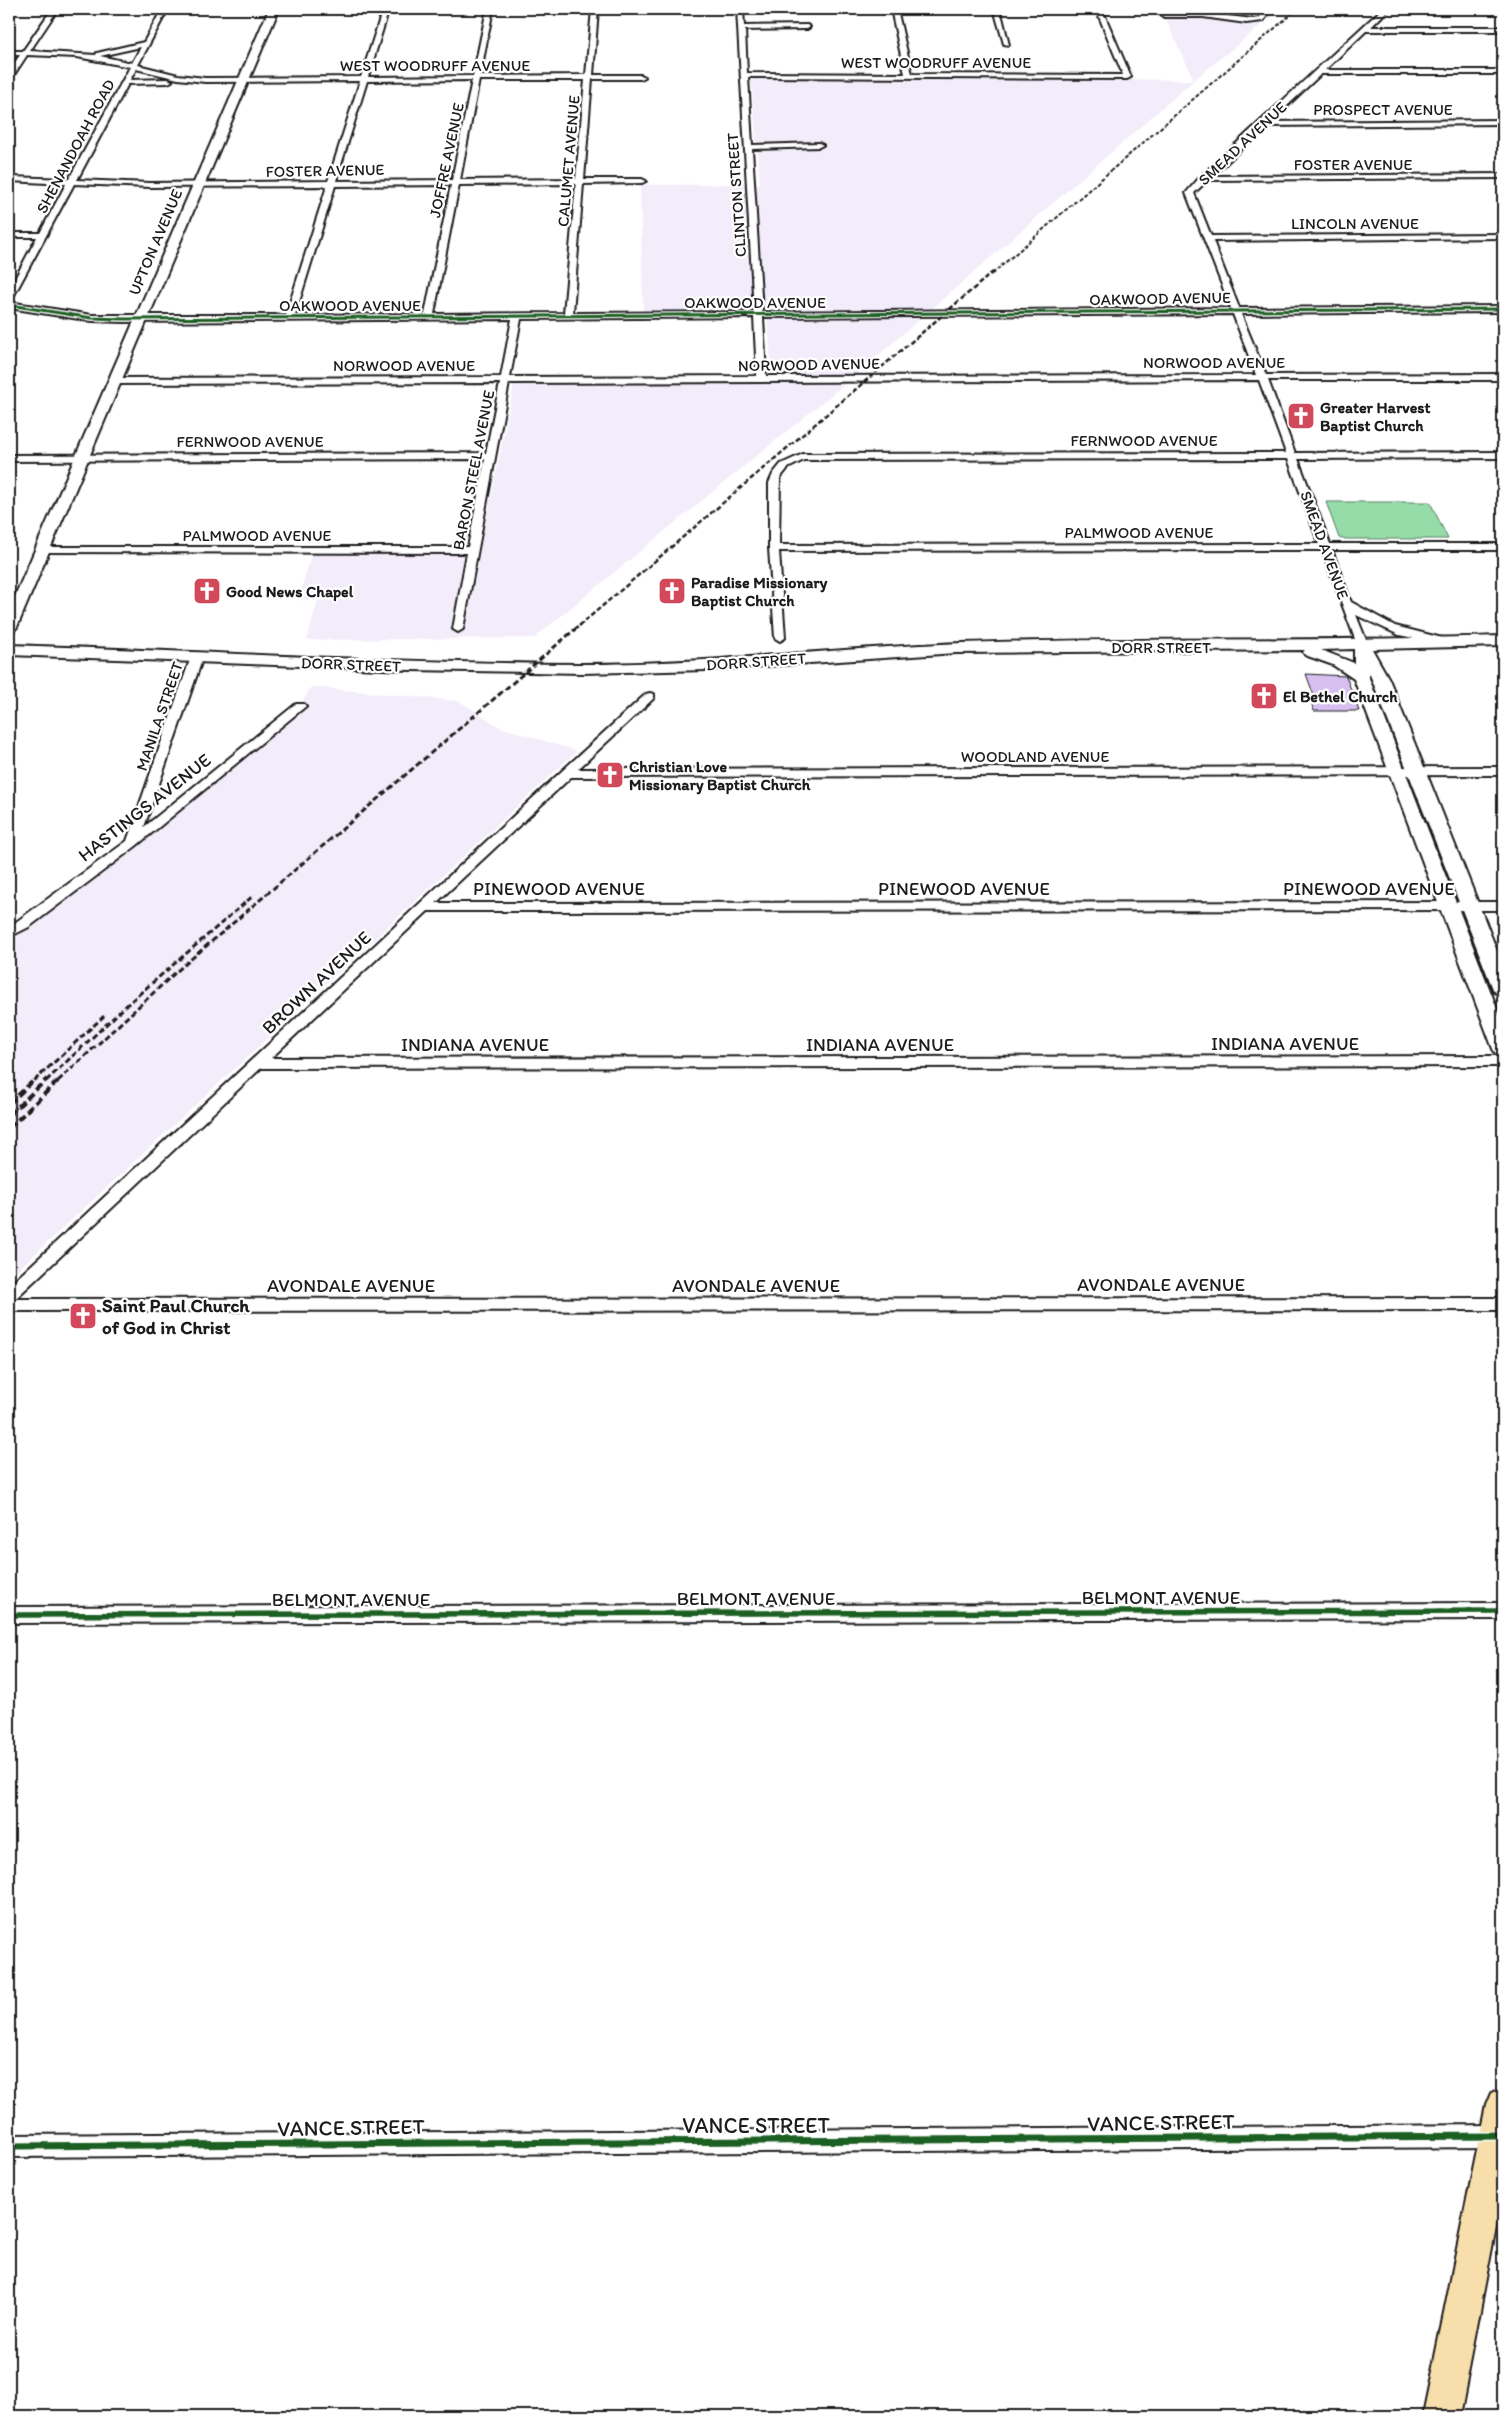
<svg xmlns="http://www.w3.org/2000/svg" width="1512" height="2425" font-family="Itim,sans-serif">
  <rect width="100%" height="100%" fill="#fff"/>
  <filter id="ink" filterUnits="userSpaceOnUse"><feTurbulence type="fractalNoise" baseFrequency=".02" numOctaves="2"/><feDisplacementMap in="SourceGraphic" scale="10" xChannelSelector="R" yChannelSelector="G"/><feConvolveMatrix kernelMatrix="1 2 1 2 8 2 1 2 1" color-interpolation-filters="sRGB"/></filter>
  <g filter="url(#ink)">
    <g fill="#f3ecfa">
      <path d="M1161 9H1281L1194 80 857 374 534 638 307 640 318 600H298L312 552H480L514 384H773L767 311H643L640 185 760 184 751 76 1194 80Z"/>
      <path d="M311 687 459 701 500 727 577 751 9 1278V933L24 924 300 706Z"/>
    </g>
    <path fill="#96dca9" stroke="#597c62" d="M1326 502H1430L1448 539H1342L1339 538Z"/>
    <path fill="#d7c0f0" stroke="#1c1c1c" d="M1306 674 1346 676 1359 711H1314L1309 696H1314Z"/>
    <g fill="none" stroke-linecap="round" stroke-linejoin="round">
      <defs>
        <g id="street">
          <path d="M52 9H58L30 51 96 55 97 53 144 42 162 9H168L138 65 178 75 205 78 361 77 383 9H389L368 77 473 76 487 9H493L480 76 586 75 592 9H598L593 75H641L645 77 641 79H592L584 179H642L646 181 642 183 583 184 573 313 754 312 737 9H743L744 26 807 25 810 27 807 29 745 30 747 73 905 74 891 9H897L912 74 1123 75 1096 9H1102L1131 77 1127 79 748 77 752 145 819 143 823 145 819 147 752 149 762 312 1231 308 1186 193 1201 176 1382 9H1389L1371 27H1503V31H1366L1325 70H1503V74H1321L1270 122 1503 120V124L1265 126 1213 176 1503 174V178L1208 180 1194 193 1211 236 1503 234V238L1213 241 1239 308 1503 306V312L1241 314 1266 375 1503 374V380H1268L1295 453 1503 452V458L1298 459 1330 544H1503V550H1332L1351 602 1395 626 1446 639 1448 641 1442 644 1399 635 1356 615 1368 645 1362 648 1358 647 1322 550 779 551 785 638 780 641 775 638 769 548V483L773 474 781 464 803 454 1286 453 1259 380 509 383 463 629 458 632 453 629 467 553 38 552 37 550 42 547H468L485 459 9 461V455L486 453 500 383 115 384 110 381 115 378 501 377 512 319 124 322 92 321 9 308V302L92 315H286L327 186 150 187 74 184 13 297 9 300V290L37 237H9V233H40L66 184 9 181V177L69 179 130 67 77 57 27 55 12 78H9V71L20 55H9V51H23ZM141 47 132 63 100 56ZM136 69 178 79 205 82 360 81 328 181 150 183 77 180 128 84 168 83 172 81 168 79 130 80ZM472 80 452 180 336 181 367 81ZM479 80H585L576 179 460 180ZM576 184 564 313 434 314 459 185ZM451 185 425 314 295 315 335 186ZM1233 314 1256 375 766 376 763 317ZM754 317 757 376 510 377 521 319ZM1288 459 1319 544 779 545 780 478 788 468 804 460Z"/>
          <path d="M994 9H1000L1009 45 1004 44Z"/>
          <path d="M1266 9H1272L1263 21 1246 23 1203 17H1164L1161 15 1164 13H1203L1253 19 1259 18Z"/>
          <path d="M197 654 203 657 144 827 296 704H304L306 706 136 846 29 927 9 937V927L127 841 191 657Z"/>
          <path d="M650 693 654 694V698L578 769 1503 767V775L571 777 436 903 1503 902V910L428 911 271 1058 1503 1056V1066L261 1068 15 1299 1503 1298V1310L9 1311V1286L563 770 646 694Z"/>
          <path d="M1503 1603V1619L9 1623V1607Z"/>
          <path d="M1503 2125V2147L9 2157V2135Z"/>
        </g>
        <g id="secondary">
          <path d="M269 9H279L17 627 14 630 9 632V610Z"/>
          <path d="M1503 636V646L1372 649 1389 679 1503 966V995L1496 993 1493 989 1369 672V678L1503 1024V1056L1496 1054 1493 1049 1354 679 1333 665 1305 655 1303 652 1305 650 956 653 707 670 583 673 409 670 9 655V645C199 651 389 663 580 664 708 664 834 648 962 643 1142 637 1323 642 1503 636ZM1354 649V663L1321 650Z"/>
        </g>
        <path id="primary" d="M1503 2088V2190L1460 2416H1423L1486 2105 1491 2093Z"/>
      </defs>
      <use href="#street" stroke="#1c1c1c" stroke-width="4"/>
      <use href="#secondary" stroke="#1c1c1c" stroke-width="4"/>
      <use href="#primary" stroke="#1c1c1c" stroke-width="4"/>
      <use href="#street" fill="#fff" fill-rule="evenodd"/>
      <use href="#secondary" fill="#fff" fill-rule="evenodd"/>
      <use href="#primary" fill="#f8deab" fill-rule="evenodd"/>
      <path stroke="#1c1c1c" stroke-width="2" stroke-dasharray="4 2" stroke-linecap="butt" d="M992 274 1297 9"/>
      <path stroke="#1c1c1c" stroke-width="2.5" stroke-dasharray="5 2.5" stroke-linecap="butt" d="M579 626 993 272"/>
      <g stroke="#1c1c1c" stroke-width="3" stroke-dasharray="6 3" stroke-linecap="butt">
        <path d="M34 1081 104 1016"/>
        <path d="M46 1081 130 1002 254 895"/>
        <path d="M58 1081 176 972 580 625"/>
      </g>
      <g stroke="#1c1c1c" stroke-width="4" stroke-dasharray="8 4" stroke-linecap="butt">
        <path d="M9 1104 35 1079"/>
        <path d="M9 1115 47 1079"/>
        <path d="M9 1128 60 1079"/>
      </g>
      <defs>
        <path id="cycleway-far2" d="M9 305 92 318 124 319 1503 309"/>
        <path id="cycleway-far1" d="M9 1615 1503 1611"/>
        <path id="cycleway" d="M9 2146 1503 2136"/>
      </defs>
      <use href="#cycleway-far2" stroke="#fff" stroke-width="5"/>
      <use href="#cycleway-far1" stroke="#fff" stroke-width="9"/>
      <use href="#cycleway" stroke="#fff" stroke-width="10"/>
      <use href="#cycleway-far2" stroke="#1b5e20" stroke-width="3"/>
      <use href="#cycleway-far1" stroke="#1b5e20" stroke-width="5.5"/>
      <use href="#cycleway" stroke="#1b5e20" stroke-width="7"/>
    </g>
  </g>
  <defs>
    <symbol id="church-square" viewBox="-11 -11 22 22"><rect x="-9" y="-9" width="18" height="18" rx="4" fill="#d1495b" stroke="#fff"/><path d="M-1.2-6h2.4v3.5h3.3v2.4h-3.3V6h-2.4V-.1h-3.3v-2.4h3.3Z" fill="#fff"/></symbol>
  </defs>
  <g fill-rule="evenodd">
    <use href="#church-square" x="1285" y="400" width="32" height="32"/>
    <use href="#church-square" x="191" y="575" width="32" height="32"/>
    <use href="#church-square" x="656" y="575" width="32" height="32"/>
    <use href="#church-square" x="1248" y="680" width="32" height="32"/>
    <use href="#church-square" x="594" y="759" width="32" height="32"/>
    <use href="#church-square" x="67" y="1300" width="32" height="32"/>
  </g>
  <g text-anchor="middle" stroke-width="4.5" stroke-linejoin="round" paint-order="stroke">
    <g font-size="16" fill="#1c1c1c" stroke="#fff">
      <text x="936" y="68">WEST WOODRUFF AVENUE</text>
      <text x="435" y="71">WEST WOODRUFF AVENUE</text>
      <text x="1383" y="115">PROSPECT AVENUE</text>
      <text transform="translate(1242 143) rotate(-43)" y="6">SMEAD AVENUE</text>
      <text transform="translate(75 146) rotate(-62)" y="6">SHENANDOAH ROAD</text>
      <text transform="translate(446 160) rotate(-78)" y="6">JOFFRE AVENUE</text>
      <text transform="translate(568 161) rotate(-85)" y="6">CALUMET AVENUE</text>
      <text x="1353" y="170">FOSTER AVENUE</text>
      <text transform="translate(325 170) rotate(-1)" y="6">FOSTER AVENUE</text>
      <text transform="translate(736 195) rotate(-94)" y="6">CLINTON STREET</text>
      <text x="1355" y="229">LINCOLN AVENUE</text>
      <text transform="translate(155 242) rotate(-67)" y="6">UPTON AVENUE</text>
      <text transform="translate(1160 298) rotate(-1)" y="6">OAKWOOD AVENUE</text>
      <text x="755" y="308">OAKWOOD AVENUE</text>
      <text x="350" y="311">OAKWOOD AVENUE</text>
      <text x="1214" y="368">NORWOOD AVENUE</text>
      <text transform="translate(809 364) rotate(-1)" y="6">NORWOOD AVENUE</text>
      <text x="404" y="371">NORWOOD AVENUE</text>
      <text x="1144" y="446">FERNWOOD AVENUE</text>
      <text x="250" y="447">FERNWOOD AVENUE</text>
      <text transform="translate(473 470) rotate(-79)" y="6">BARON STEEL AVENUE</text>
      <text x="1139" y="538">PALMWOOD AVENUE</text>
      <text x="257" y="541">PALMWOOD AVENUE</text>
      <text transform="translate(1325 545) rotate(70)" y="6">SMEAD AVENUE</text>
      <text x="1161" y="653">DORR STREET</text>
      <text transform="translate(756 661) rotate(-4)" y="6">DORR STREET</text>
      <text transform="translate(351 664) rotate(2)" y="6">DORR STREET</text>
      <text transform="translate(159 716) rotate(-71)" y="6">MANILA STREET</text>
      <text x="1035" y="762">WOODLAND AVENUE</text>
    </g>
    <g font-size="16" font-weight="bold" fill="#1c1c1c" stroke="#fff" text-anchor="start">
      <text x="1320" y="413">Greater Harvest<tspan x="1320" dy="18">Baptist Church</tspan></text>
      <text x="691" y="588">Paradise Missionary<tspan x="691" dy="18">Baptist Church</tspan></text>
      <text x="226" y="597">Good News Chapel</text>
      <text x="1283" y="702">El Bethel Church</text>
      <text x="629" y="772">Christian Love<tspan x="629" dy="18">Missionary Baptist Church</tspan></text>
    </g>
    <g font-size="19" fill="#1c1c1c" stroke="#fff">
      <text transform="translate(144 807) rotate(-38)" y="7">HASTINGS AVENUE</text>
      <text x="559" y="895">PINEWOOD AVENUE</text>
      <text x="964" y="895">PINEWOOD AVENUE</text>
      <text x="1369" y="895">PINEWOOD AVENUE</text>
      <text transform="translate(316 982) rotate(-43)" y="7">BROWN AVENUE</text>
      <text x="1285" y="1050">INDIANA AVENUE</text>
      <text x="475" y="1051">INDIANA AVENUE</text>
      <text x="880" y="1051">INDIANA AVENUE</text>
      <text x="1161" y="1291">AVONDALE AVENUE</text>
      <text x="351" y="1292">AVONDALE AVENUE</text>
      <text x="756" y="1292">AVONDALE AVENUE</text>
      <text x="1161" y="1604">BELMONT AVENUE</text>
      <text x="756" y="1605">BELMONT AVENUE</text>
      <text x="351" y="1606">BELMONT AVENUE</text>
    </g>
    <g font-size="19" font-weight="bold" fill="#1c1c1c" stroke="#fff" text-anchor="start">
      <text x="102" y="1312">Saint Paul Church<tspan x="102" dy="22">of God in Christ</tspan></text>
    </g>
    <g font-size="22" fill="#1c1c1c" stroke="#fff">
      <text transform="translate(1161 2122) rotate(-1)" y="8">VANCE STREET</text>
      <text x="756" y="2133">VANCE STREET</text>
      <text transform="translate(351 2127) rotate(-1)" y="8">VANCE STREET</text>
    </g>
  </g>
  <rect width="1512" height="2425" fill="none" stroke="#fff" stroke-width="30"/>
  <rect x="15" y="15" width="1482" height="2395" fill="none" stroke="#1c1c1c" stroke-width="2" filter="url(#ink)"/>
</svg>
